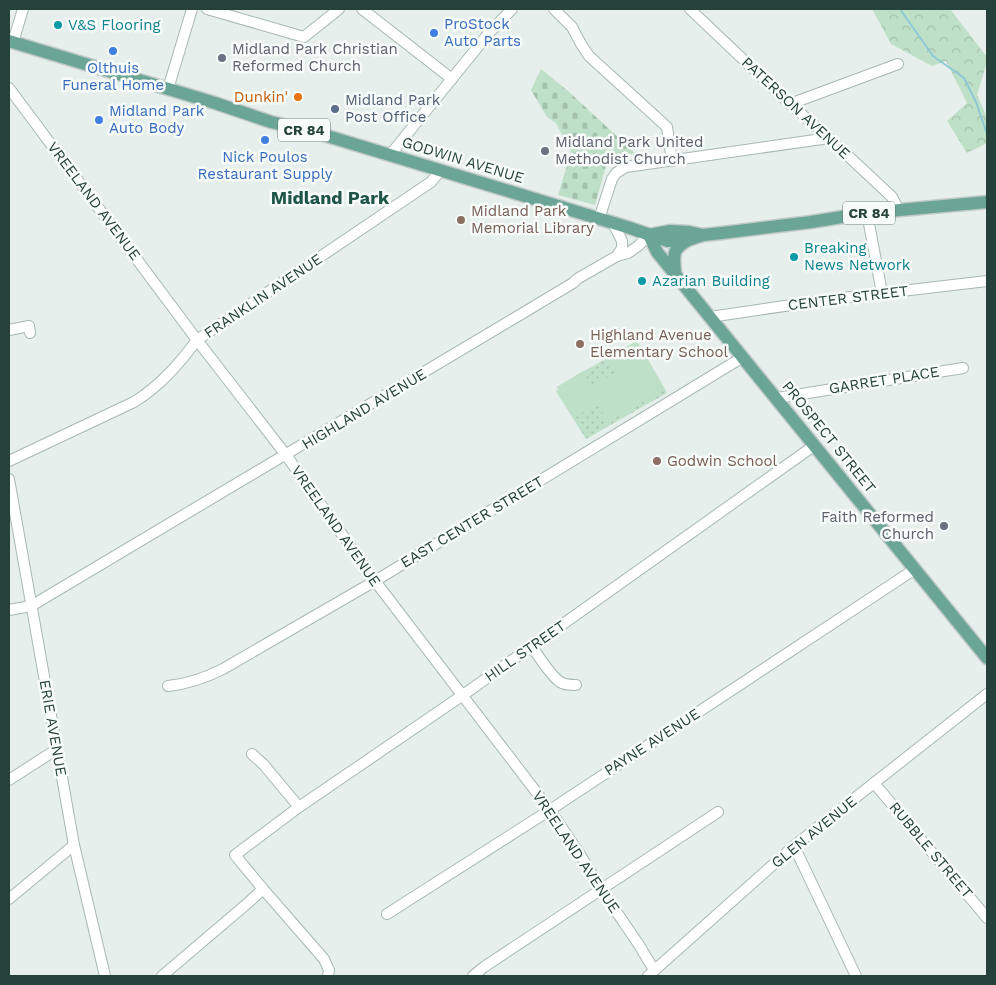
<svg xmlns="http://www.w3.org/2000/svg" width="996" height="985" font-family="'Work Sans',sans-serif">
  <defs>
    <pattern id="grass-dots" width="8" height="8" patternUnits="userSpaceOnUse" patternTransform="scale(1.25)"><rect width="8" height="8" fill="#bfe0c8"/><path d="M2 2h.1M6 6h.1" fill="none" stroke="#a4c1ad" stroke-width="1.8" stroke-linecap="round"/></pattern>
    <pattern id="forest-crowns" width="20" height="18" patternUnits="userSpaceOnUse" patternTransform="scale(1.25)"><rect width="20" height="18" fill="#bfe0c8"/><path d="M2 6a3 3 0 1 1 6 0M12 15a3 3 0 1 1 6 0" fill="none" stroke="#a4c1ad"/></pattern>
    <pattern id="cemetery-stones" width="16" height="16" patternUnits="userSpaceOnUse" patternTransform="scale(1.25)"><rect width="16" height="16" fill="#bfe0c8"/><path d="M2 7V4a2 2 0 0 1 4 0v3zM10 15v-3a2 2 0 0 1 4 0v3z" fill="#a4c1ad"/></pattern>
  </defs>
  <rect width="100%" height="100%" fill="#e6efeb"/>
  <path fill="url(#grass-dots)" d="M637 341 667 393 586 439 556 391 559 390 557 387C583 371 610 357 637 341Z"/>
  <path fill="url(#forest-crowns)" d="M872 9H950L987 57V62L977 95 987 117V143L967 153 947 121 967 103 946 61 932 66 891 44Z"/>
  <path fill="url(#cemetery-stones)" d="M541 69 568 91 635 153 612 159 606 166 595 205 558 195 571 152 556 123 547 117 531 90Z"/>
  <path fill="#bfe0c8" d="M637 341 665 389 608 422 597 404 573 418 556 391 559 390 557 387 583 371 592 386 617 372 608 358Z"/>
  <g fill="none" stroke-linecap="round" stroke-linejoin="round">
    <path stroke="#8ec9d4" stroke-width="2" d="M900 9 933 56 964 78 976 102 987 134"/>
    <defs>
      <g id="minor">
        <path d="M207 9 304 37 339 9"/>
        <path d="M362 9 452 79"/>
        <path d="M554 9 572 27 581 44 589 56 667 127 672 161"/>
        <path d="M690 9 790 104 829 138 892 197 898 209"/>
        <path d="M13 42 23 9"/>
        <path d="M9 88 197 340 286 455 375 581 550 810 579 853 601 889 639 945 654 970"/>
        <path d="M168 89 192 9"/>
        <path d="M790 104 898 64"/>
        <path d="M390 155 489 33 512 9"/>
        <path d="M867 213 882 293"/>
        <path d="M599 219 612 179 616 173 626 167 829 138"/>
        <path d="M613 223 622 241V248L617 256"/>
        <path d="M710 317 825 300 987 281"/>
        <path d="M9 330 29 326 30 333"/>
        <path d="M777 398 963 368"/>
        <path d="M9 461 134 402C160 386 179 364 197 340L431 182 440 171"/>
        <path d="M9 479 74 845 105 976"/>
        <path d="M9 610 31 606 518 316 573 283 577 279 617 256 628 253 638 246 649 235"/>
        <path d="M531 646C539 656 549 674 560 682 565 685 570 685 576 685"/>
        <path d="M168 686C188 684 205 678 223 669L375 581 743 357"/>
        <path d="M252 754 264 765 299 807"/>
        <path d="M9 780 57 749"/>
        <path d="M874 783 987 918"/>
        <path d="M794 846 856 976"/>
        <path d="M9 899 74 845"/>
        <path d="M387 914 550 810 915 569"/>
        <path d="M162 976 249 902 263 889"/>
        <path d="M328 976 329 970 324 959 263 889 235 855 299 807 463 695 815 445"/>
        <path d="M473 976 484 967 718 812"/>
        <path d="M648 976 794 846 987 694"/>
      </g>
      <g id="major">
        <path d="M9 41 215 103 271 122 314 132 515 193 630 228 668 241 688 240 703 235"/>
        <path d="M649 235 657 252 987 658"/>
        <path d="M649 235 670 231 689 232 703 235 722 233 811 222 867 213 987 202"/>
        <path d="M675 273C674 255 671 250 688 240"/>
      </g>
    </defs>
    <use href="#minor" stroke="#a8b8b2" stroke-width="12"/>
    <use href="#major" stroke="#c2cac8" stroke-width="15"/>
    <use href="#minor" stroke="#fff" stroke-width="10"/>
    <use href="#major" stroke="#6aa596" stroke-width="12"/>
  </g>
  <g fill="#0f9aa8" stroke="#f7fbf9" stroke-width="2">
    <circle cx="58" cy="25" r="5"/>
    <circle cx="794" cy="257" r="5"/>
    <circle cx="642" cy="281" r="5"/>
  </g>
  <g fill="#3f7fe0" stroke="#f7fbf9" stroke-width="2">
    <circle cx="434" cy="33" r="5"/>
    <circle cx="113" cy="51" r="5"/>
    <circle cx="99" cy="120" r="5"/>
    <circle cx="265" cy="140" r="5"/>
  </g>
  <g fill="#6b7280" stroke="#f7fbf9" stroke-width="2">
    <circle cx="222" cy="58" r="5"/>
    <circle cx="545" cy="151" r="5"/>
    <circle cx="944" cy="526" r="5"/>
  </g>
  <circle fill="#e8710a" stroke="#f7fbf9" stroke-width="2" cx="298" cy="97" r="5"/>
  <circle fill="#5c6f8a" stroke="#f7fbf9" stroke-width="2" cx="335" cy="109" r="5"/>
  <g fill="#8d6e63" stroke="#f7fbf9" stroke-width="2">
    <circle cx="461" cy="220" r="5"/>
    <circle cx="580" cy="344" r="5"/>
    <circle cx="657" cy="461" r="5"/>
  </g>
  <g text-anchor="middle" stroke-width="5" stroke-linejoin="round" paint-order="stroke">
    <g fill="#f7fbf9" stroke="#637a73" stroke-width="1">
      <rect x="278" y="118.5" width="52" height="23" rx="4"/>
      <rect x="843" y="201.5" width="52" height="23" rx="4"/>
    </g>
    <g font-size="14" font-weight="bold" fill="#24423a">
      <text x="304" y="135">CR 84</text>
      <text x="869" y="218">CR 84</text>
    </g>
    <g font-size="15" fill="#366cbe" stroke="#f7fbf9" text-anchor="start">
      <text x="444" y="29">ProStock<tspan x="444" dy="17">Auto Parts</tspan></text>
      <text x="113" y="73" text-anchor="middle">Olthuis<tspan x="113" dy="17">Funeral Home</tspan></text>
      <text x="109" y="116">Midland Park<tspan x="109" dy="17">Auto Body</tspan></text>
      <text x="265" y="162" text-anchor="middle">Nick Poulos<tspan x="265" dy="17">Restaurant Supply</tspan></text>
    </g>
    <g font-size="15" fill="#0d838f" stroke="#f7fbf9" text-anchor="start">
      <text x="68" y="30">V&amp;S Flooring</text>
      <text x="804" y="253">Breaking<tspan x="804" dy="17">News Network</tspan></text>
      <text x="652" y="286">Azarian Building</text>
    </g>
    <g font-size="15" fill="#5b616d" stroke="#f7fbf9" text-anchor="start">
      <text x="232" y="54">Midland Park Christian<tspan x="232" dy="17">Reformed Church</tspan></text>
      <text x="555" y="147">Midland Park United<tspan x="555" dy="17">Methodist Church</tspan></text>
      <text x="934" y="522" text-anchor="end">Faith Reformed<tspan x="934" dy="17">Church</tspan></text>
    </g>
    <g font-size="15" fill="#c56008" stroke="#f7fbf9" text-anchor="end">
      <text x="288" y="102">Dunkin'</text>
    </g>
    <g font-size="15" fill="#4e5e75" stroke="#f7fbf9" text-anchor="start">
      <text x="345" y="105">Midland Park<tspan x="345" dy="17">Post Office</tspan></text>
    </g>
    <g font-size="15" fill="#24423a" stroke="#f7fbf9">
      <text transform="translate(796 108) rotate(43)" y="5">PATERSON AVENUE</text>
      <text transform="translate(463 160) rotate(17)" y="5">GODWIN AVENUE</text>
      <text transform="translate(94 201) rotate(53)" y="5">VREELAND AVENUE</text>
      <text transform="translate(263 296) rotate(-34)" y="5">FRANKLIN AVENUE</text>
      <text transform="translate(848 298) rotate(-7)" y="5">CENTER STREET</text>
      <text transform="translate(884 380) rotate(-9)" y="5">GARRET PLACE</text>
      <text transform="translate(364 409) rotate(-31)" y="5">HIGHLAND AVENUE</text>
      <text transform="translate(829 437) rotate(51)" y="5">PROSPECT STREET</text>
      <text transform="translate(472 522) rotate(-31)" y="5">EAST CENTER STREET</text>
      <text transform="translate(336 526) rotate(55)" y="5">VREELAND AVENUE</text>
      <text transform="translate(525 651) rotate(-35)" y="5">HILL STREET</text>
      <text transform="translate(53 728) rotate(80)" y="5">ERIE AVENUE</text>
      <text transform="translate(652 742) rotate(-33)" y="5">PAYNE AVENUE</text>
      <text transform="translate(814 832) rotate(-39)" y="5">GLEN AVENUE</text>
      <text transform="translate(931 850) rotate(50)" y="5">RUBBLE STREET</text>
      <text transform="translate(576 852) rotate(56)" y="5">VREELAND AVENUE</text>
    </g>
    <g font-size="15" fill="#785e54" stroke="#f7fbf9" text-anchor="start">
      <text x="471" y="216">Midland Park<tspan x="471" dy="17">Memorial Library</tspan></text>
      <text x="590" y="340">Highland Avenue<tspan x="590" dy="17">Elementary School</tspan></text>
      <text x="667" y="466">Godwin School</text>
    </g>
    <g font-size="18" font-weight="bold" fill="#1f5548" stroke="#f7fbf9">
      <text x="330" y="204">Midland Park</text>
    </g>
  </g>
  <rect width="996" height="985" fill="none" stroke="#24423a" stroke-width="20"/>
</svg>
